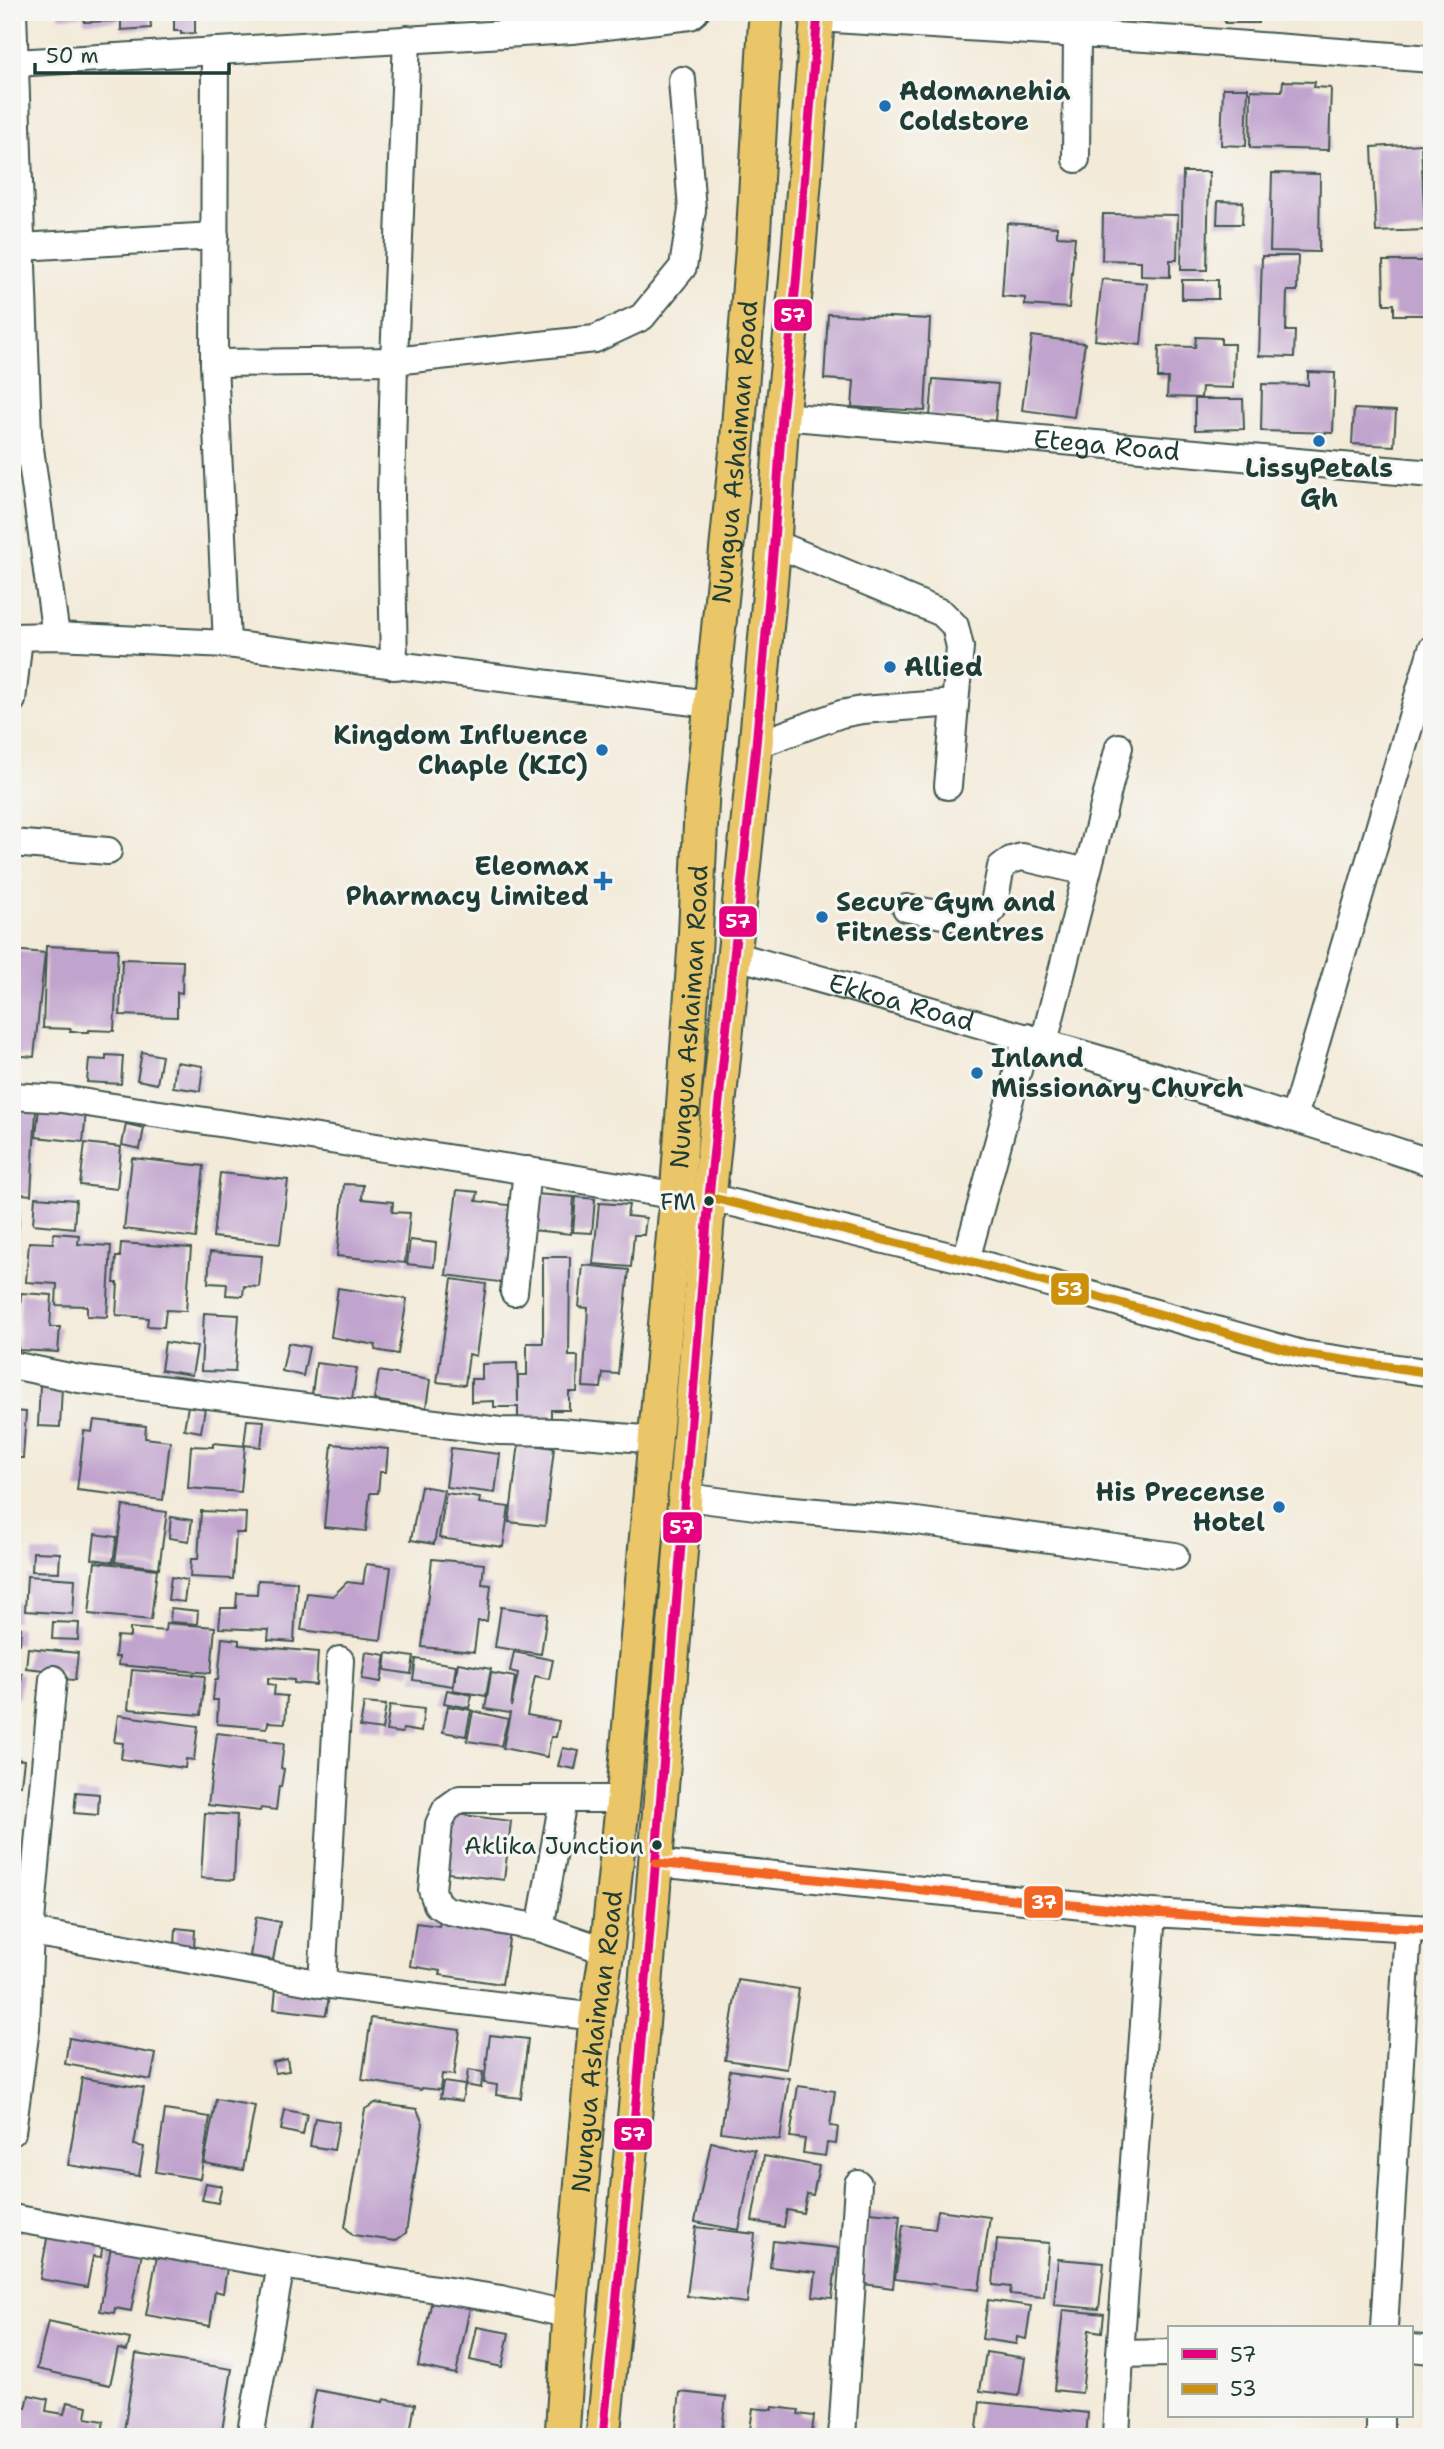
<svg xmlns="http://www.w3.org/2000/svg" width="1444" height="2449" font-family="'Shantell Sans',sans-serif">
  <rect width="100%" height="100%" fill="#f6f6f2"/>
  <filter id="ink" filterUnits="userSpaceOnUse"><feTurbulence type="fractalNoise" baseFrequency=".0143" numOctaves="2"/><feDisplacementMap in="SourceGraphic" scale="14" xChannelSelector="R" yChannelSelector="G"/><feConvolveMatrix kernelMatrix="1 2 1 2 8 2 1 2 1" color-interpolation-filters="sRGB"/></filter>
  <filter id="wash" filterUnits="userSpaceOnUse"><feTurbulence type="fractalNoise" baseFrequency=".00686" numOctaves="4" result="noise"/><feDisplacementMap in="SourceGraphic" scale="28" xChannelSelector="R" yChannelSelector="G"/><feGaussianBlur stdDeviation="1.57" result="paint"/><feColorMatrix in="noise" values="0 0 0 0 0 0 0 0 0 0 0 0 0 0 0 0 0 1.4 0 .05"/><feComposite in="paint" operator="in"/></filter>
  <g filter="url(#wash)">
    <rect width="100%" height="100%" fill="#f3ead8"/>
    <g id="blocks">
      <g fill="#c1a4ce">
        <path d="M59 12H118V21L84 22V16L59 17Z"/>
        <path d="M121 12H150L151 28 121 30Z"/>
        <path d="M195 12V33L181 34V31H174V13Z"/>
        <rect x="1225" y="12" width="33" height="11"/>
        <path d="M1283 81 1315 82 1314 87 1331 88 1329 150 1250 148 1251 90 1282 91Z"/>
        <path d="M1223 88H1248L1246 146 1221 145Z"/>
        <path d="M1421 144 1425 230 1376 232 1372 147Z"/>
        <path d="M1183 172H1209L1207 270H1181Z"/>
        <path d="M1272 173 1320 174 1319 252 1270 251Z"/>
        <path d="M1218 201 1243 202 1242 224H1217Z"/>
        <path d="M1103 214 1178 215 1177 260H1170V277L1141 276V261L1102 260Z"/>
        <path d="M1007 223 1057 227V236L1075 237 1069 308 1025 305V298L1002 296Z"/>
        <path d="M1262 256H1298L1297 291H1287L1286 331H1295L1294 357 1259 356Z"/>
        <path d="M1383 261H1432V304H1429V315H1394V304H1384Z"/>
        <path d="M1102 279 1147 283 1141 345 1095 340Z"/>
        <rect x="1182" y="280" width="36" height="19"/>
        <path d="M828 314 930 319 925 411 852 407 854 381 824 379Z"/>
        <path d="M1032 336 1085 343 1074 417 1022 410Z"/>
        <path d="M1196 337 1221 338V344H1234L1233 388 1202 387 1201 398 1167 397 1168 378H1158L1159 346 1195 347Z"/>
        <path d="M1308 372 1335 373 1333 433 1261 431 1262 384 1308 385Z"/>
        <path d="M933 379 998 384 995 421 930 416Z"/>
        <path d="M1195 399H1243L1244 429 1195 430Z"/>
        <path d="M1354 409 1396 411 1394 446 1352 444Z"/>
        <path d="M46 946 118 949 114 1031 89 1030V1032H70L71 1029 43 1028Z"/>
        <path d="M12 950 45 953 34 1057 12 1055Z"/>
        <path d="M122 959 183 961 182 993 177 992V1017L120 1015Z"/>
        <path d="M142 1052 162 1056 157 1084 137 1080Z"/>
        <path d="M106 1055 123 1056 121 1084 87 1082 89 1059 106 1060Z"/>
        <path d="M176 1062 203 1066 200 1091 173 1087Z"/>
        <path d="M39 1107 86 1112 83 1142 36 1137Z"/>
        <path d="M16 1109 36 1110 31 1195 12 1193Z"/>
        <path d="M126 1124 144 1128 140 1149 122 1145Z"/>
        <path d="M85 1143 121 1147 117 1189 80 1185Z"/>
        <path d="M132 1158 204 1166 196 1238 124 1229Z"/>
        <path d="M220 1173 288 1180 280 1244 213 1237Z"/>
        <path d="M344 1184 363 1185 362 1199 393 1202 392 1212 410 1213 405 1263 337 1256Z"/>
        <path d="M457 1190 478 1192 476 1201 516 1206 506 1283 446 1275Z"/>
        <path d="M535 1194 574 1197 571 1234 532 1230Z"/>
        <path d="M35 1197 76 1200 74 1228 33 1224Z"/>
        <path d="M576 1197 595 1199 592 1233 573 1232Z"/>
        <path d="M12 1200 20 1201 16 1265 12 1264Z"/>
        <path d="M599 1203 629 1205 627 1216 646 1218 644 1235H634L631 1267 593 1264Z"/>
        <path d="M54 1233 79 1235 78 1244 111 1246 107 1317 87 1316V1306L56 1305 57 1284 26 1282 29 1242 53 1243Z"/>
        <path d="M410 1240 436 1243 434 1267 407 1264Z"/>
        <path d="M121 1243 191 1248 186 1311 166 1310 164 1327 147 1326 148 1318 116 1315 118 1283H114L116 1257H120Z"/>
        <path d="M210 1252 262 1256 259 1287 244 1286 243 1296 226 1295 227 1284 208 1283Z"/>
        <path d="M543 1257H570L569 1356H578L577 1392H569V1410H551V1418H518V1407H494V1401L471 1402V1379H482V1364L517 1363 518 1402V1375H527V1343H543Z"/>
        <path d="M583 1265 629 1270 618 1374 603 1373 601 1388 583 1387 588 1308 579 1307Z"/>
        <path d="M452 1279 486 1284 476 1356 469 1354 465 1385 437 1382Z"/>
        <path d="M338 1288 407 1299 398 1354 375 1350 376 1345 331 1337Z"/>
        <path d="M21 1293 52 1295 50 1327H60L58 1352 18 1350Z"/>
        <path d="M204 1313 239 1315 235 1372 201 1371Z"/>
        <path d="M165 1342 197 1347 192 1375 161 1370Z"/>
        <path d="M288 1343 309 1347 303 1376 282 1371Z"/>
        <path d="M316 1363 357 1368 352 1399 312 1394Z"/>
        <path d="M379 1371 430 1380 426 1408 374 1400Z"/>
        <path d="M40 1385 62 1386 60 1427 38 1426Z"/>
        <path d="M188 1406 205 1408 201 1432 184 1429Z"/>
        <path d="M12 1411 26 1412 23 1458H12Z"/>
        <path d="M94 1420 146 1426 145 1438 170 1441 163 1500 77 1490 84 1431 92 1432Z"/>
        <path d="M247 1420 264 1421 261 1447 244 1445Z"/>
        <path d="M213 1443 245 1446 241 1492 188 1488 191 1446 213 1447Z"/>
        <path d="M519 1443 554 1448 545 1526 509 1522Z"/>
        <path d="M332 1444 388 1449 386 1472H380L378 1493H370L366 1531 324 1527Z"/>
        <path d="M451 1448 500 1454 495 1493 446 1487Z"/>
        <path d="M421 1486 444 1490 434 1544 411 1540Z"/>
        <path d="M446 1493 480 1498 479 1503 509 1507 503 1547 439 1538Z"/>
        <path d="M123 1506 167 1512 159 1568 115 1562Z"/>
        <path d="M201 1511 246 1513 245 1533H236L233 1579 190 1577 191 1559H198Z"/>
        <path d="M171 1517 192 1520 189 1541 169 1538Z"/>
        <path d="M95 1534 117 1537 113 1562 92 1559Z"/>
        <path d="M33 1552 60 1553 59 1572 32 1571Z"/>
        <path d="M432 1559 484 1564 482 1584 491 1585 487 1621H478L474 1652 422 1647Z"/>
        <path d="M95 1562 157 1569 151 1620 89 1614Z"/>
        <path d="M366 1564 391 1567 381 1640 301 1630 307 1593 333 1596 347 1582 363 1584Z"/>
        <path d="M27 1576 75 1579 73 1614 25 1611Z"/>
        <path d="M171 1577 187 1580 184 1602 168 1600Z"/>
        <path d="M258 1580 297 1582 294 1642 268 1640 269 1630 219 1628 221 1608H236L237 1593 257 1594Z"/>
        <path d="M12 1602 19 1603 17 1621H12Z"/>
        <path d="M501 1607 547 1614 541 1654 495 1647Z"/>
        <path d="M171 1608 198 1611 197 1624 170 1622Z"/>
        <path d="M53 1622 79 1623 78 1640 52 1639Z"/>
        <path d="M166 1623 215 1627 211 1673 118 1665 119 1657H115L117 1636 130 1637V1628L165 1631Z"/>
        <path d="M12 1627 21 1628 20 1644 12 1643Z"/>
        <path d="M222 1638 239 1640V1645L318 1652 316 1685 294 1683V1680L268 1678V1684L275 1685 274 1695 287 1696 285 1723 268 1722 267 1728 217 1724 218 1700H213L215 1680H218Z"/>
        <path d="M28 1648 78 1653 75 1680 62 1679 63 1672 26 1668Z"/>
        <path d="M366 1652 386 1655 381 1682 362 1679Z"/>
        <path d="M514 1652 553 1660 549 1679 535 1676 527 1715 559 1721 556 1737H551L547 1757 503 1748 510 1713 485 1709 491 1673 515 1677 511 1707 518 1673 510 1671Z"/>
        <path d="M387 1653 414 1657 411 1674 385 1670Z"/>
        <path d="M416 1659 456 1665 453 1686 413 1680Z"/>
        <path d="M458 1663 491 1669 486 1696 453 1690Z"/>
        <path d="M132 1670 205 1676 201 1715 128 1709Z"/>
        <path d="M12 1673 22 1674 19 1698 12 1697Z"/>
        <path d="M447 1690 472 1695 469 1708 444 1703Z"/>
        <path d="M364 1703 386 1705 382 1730 360 1727Z"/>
        <path d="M390 1705 424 1709 421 1732 403 1729 402 1733 386 1731Z"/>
        <path d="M448 1706 471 1710 466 1736 443 1732Z"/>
        <path d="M473 1711 508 1719 501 1746 467 1741Z"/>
        <path d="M118 1715 198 1726 194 1760 186 1759 185 1768 121 1759 123 1743 114 1742Z"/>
        <path d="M217 1733 267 1739 268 1741 284 1743 281 1768 284 1769 281 1787 279 1786 276 1810 261 1808 260 1811 208 1805Z"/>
        <path d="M563 1748 579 1751 575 1769 558 1766Z"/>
        <path d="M12 1759 24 1760 21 1785 15 1784 14 1796H12Z"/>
        <path d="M76 1792 99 1794 98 1815 74 1813Z"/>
        <path d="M205 1813 237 1815 234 1880 201 1878Z"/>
        <path d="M448 1813 511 1821 504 1880 440 1872Z"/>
        <path d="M256 1917 280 1922 273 1960 250 1956Z"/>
        <path d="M440 1922 510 1933 502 1984 440 1975 441 1971 410 1966 416 1923 439 1926Z"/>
        <path d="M176 1928 195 1930 194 1948 175 1947Z"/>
        <path d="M738 1980 799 1989 787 2069 725 2060Z"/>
        <path d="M276 1989 329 1996 326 2015 274 2009Z"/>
        <path d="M371 2018 460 2030 454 2075 442 2074 440 2090 422 2088 421 2090 362 2080Z"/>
        <path d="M490 2035 528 2039 521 2098 496 2095 497 2085 484 2083Z"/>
        <path d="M69 2038 156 2054 151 2080 65 2064Z"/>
        <path d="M287 2059 289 2071 275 2073 273 2062Z"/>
        <path d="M468 2070 483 2072 481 2088 466 2085Z"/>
        <path d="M730 2070 789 2078 780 2140 721 2132Z"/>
        <path d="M82 2078 144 2088 134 2145 144 2147 139 2176 68 2165Z"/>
        <path d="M443 2082 465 2085 462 2101 440 2098Z"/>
        <path d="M798 2086 835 2091 830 2126 838 2127 836 2144 827 2143 825 2156 803 2153 805 2139 790 2137Z"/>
        <path d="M216 2099 255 2106 243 2170 204 2163Z"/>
        <path d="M375 2103 417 2109 423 2124 406 2233 395 2241 353 2235 345 2227 365 2109Z"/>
        <path d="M165 2110 210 2117 200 2179 156 2172Z"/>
        <path d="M285 2110 307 2114 303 2135 281 2130Z"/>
        <path d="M315 2118 339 2122 334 2150 310 2146Z"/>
        <path d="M711 2142 755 2150 739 2230 695 2222Z"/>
        <path d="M764 2156 819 2166 813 2195 807 2194 803 2213 787 2210 784 2227 752 2221Z"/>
        <path d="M206 2183 222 2186 218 2203 202 2200Z"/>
        <path d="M938 2210 990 2217 979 2290 895 2279 903 2225 935 2229Z"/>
        <path d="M870 2212 900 2215 893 2288 863 2284Z"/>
        <path d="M696 2227 755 2234 747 2303 687 2296Z"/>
        <path d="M48 2233 103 2242 101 2257 93 2256 87 2287 40 2279Z"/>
        <path d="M997 2239 1049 2243 1044 2297 1010 2294 1011 2287 993 2285Z"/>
        <path d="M773 2241 838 2248 832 2298 813 2296 816 2272 770 2267Z"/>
        <path d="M111 2246 142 2252 131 2311 115 2308 114 2313 100 2311Z"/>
        <path d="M157 2256 227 2268 223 2293 215 2291 210 2326 146 2315Z"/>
        <path d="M1058 2259 1104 2263 1099 2309 1054 2305Z"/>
        <path d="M433 2295 471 2303 456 2374 418 2366Z"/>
        <path d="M988 2300 1031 2306 1026 2339 1017 2337 1016 2344 982 2339Z"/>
        <path d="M1063 2310 1104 2314 1102 2332 1089 2330 1082 2393 1054 2390Z"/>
        <path d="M48 2321 130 2339 127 2351 118 2349 110 2385 37 2369Z"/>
        <path d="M477 2327 509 2333 502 2367 470 2360Z"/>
        <path d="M986 2352 1025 2358 1019 2396 980 2391Z"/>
        <path d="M136 2354 232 2369 221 2437H123Z"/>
        <path d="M316 2390 383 2402 384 2399 415 2404 410 2433 405 2432V2437H307Z"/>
        <path d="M680 2392 726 2397 721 2437H675Z"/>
        <path d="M29 2395 48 2399 46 2411 64 2414 67 2402 88 2406 86 2418 104 2421 101 2437H12V2405L26 2408Z"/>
        <path d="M980 2402 1088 2413 1086 2437H976Z"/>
        <path d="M773 2407 799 2410 798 2414 814 2416 812 2432 801 2431 800 2437H749L753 2408 772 2410Z"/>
      </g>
    </g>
  </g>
  <g filter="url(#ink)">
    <use href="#blocks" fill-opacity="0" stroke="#3f574d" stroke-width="2"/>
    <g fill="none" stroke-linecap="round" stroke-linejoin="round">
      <defs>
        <g id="minor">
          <path d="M13 12 28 434 56 636"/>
          <path d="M817 18 1195 41 1432 59"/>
          <path d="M215 51 214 363 227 644"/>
          <path d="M15 63 572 30 690 16 695 12"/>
          <path d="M1076 159 1077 34"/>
          <path d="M20 247 215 236"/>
          <path d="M214 363 394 361 595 339 642 317 683 267 692 210 682 80"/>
          <path id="s1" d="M782 416 1432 474"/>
          <path d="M774 543 942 613 955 626 960 647 948 786"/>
          <path d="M12 637 56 636 227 644 710 704"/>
          <path d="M394 666 391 496 394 361 407 39"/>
          <path d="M12 700 19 637"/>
          <path d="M756 745 841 714 862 710 955 703"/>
          <path d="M12 843 108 851"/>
          <path d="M906 908 974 921 986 918 993 908 1001 867 1011 860 1022 857 1087 872"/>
          <path id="s2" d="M733 955C967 1020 1201 1086 1432 1163"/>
          <path d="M1044 1042 1119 747"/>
          <path d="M12 1096 62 1099C267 1131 473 1160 677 1196"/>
          <path d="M1294 1117 1432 649"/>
          <path d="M709 1197 966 1260 1302 1354 1432 1373"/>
          <path d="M966 1260 1027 1037"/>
          <path d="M514 1292 527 1170"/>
          <path d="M12 1365 79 1379 500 1431 559 1432 656 1440"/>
          <path d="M687 1497 770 1508 909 1520 1175 1556"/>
          <path d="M656 1863 1152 1913 1432 1929"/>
          <path d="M540 1928 563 1800"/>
          <path d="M30 1932 120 1947 322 1984 596 2017"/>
          <path d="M607 1951 540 1928 449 1911 437 1904 432 1890 439 1824 446 1809 460 1799H623"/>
          <path d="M322 1984 340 1660"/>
          <path d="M12 2132 26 2028 30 1932 53 1679"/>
          <path d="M12 2218 281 2265 501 2299 570 2315"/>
          <path d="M1384 2328 1408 1929"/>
          <path d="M1411 2348 1432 2350"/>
          <path d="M1120 2354 1169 2353"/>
          <path d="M250 2437 281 2265"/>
          <path d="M842 2437 858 2184"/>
          <path d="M1116 2437 1120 2354 1152 1913"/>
          <path d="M1380 2437V2416"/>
        </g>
        <g id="major">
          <path id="s3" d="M562 2437 570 2315 596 2017 607 1951 623 1799 677 1196 695 944 702 792 737 446 753 241 766 12"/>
          <path d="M603 2437 637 2092 709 1197 756 745 774 543 782 416 796 284 818 12"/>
        </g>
      </defs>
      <use href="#minor" stroke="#3f574d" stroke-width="30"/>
      <use href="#major" stroke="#3f574d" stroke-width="37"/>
      <use href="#minor" stroke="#fff" stroke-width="26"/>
      <use href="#major" stroke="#eac669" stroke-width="33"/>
      <defs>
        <path id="bus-1" d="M603 2437 637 2092 709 1197 756 745 774 543 782 416 796 284 818 12"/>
        <path id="bus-2" d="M709 1197 966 1260 1302 1354 1432 1373"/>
        <path id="bus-3" d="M656 1863 1152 1913 1432 1929"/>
      </defs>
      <use href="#bus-1" stroke="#f6f6f2" stroke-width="14"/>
      <use href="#bus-2" stroke="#f6f6f2" stroke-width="14"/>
      <use href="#bus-3" stroke="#f6f6f2" stroke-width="14"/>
      <use href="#bus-1" stroke="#e5007d" stroke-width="9"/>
      <use href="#bus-2" stroke="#cc910a" stroke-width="9"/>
      <use href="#bus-3" stroke="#f26522" stroke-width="9"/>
    </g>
  </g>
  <g fill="#1f6fb2" stroke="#f6f6f2" stroke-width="2.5">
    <circle cx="885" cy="106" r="7"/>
    <circle cx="1319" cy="441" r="7"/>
    <circle cx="890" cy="667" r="7"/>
    <circle cx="602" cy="750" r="7"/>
    <path d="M599.5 870.5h7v7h7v7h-7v7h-7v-7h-7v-7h7z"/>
    <circle cx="822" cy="917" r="7"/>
    <circle cx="977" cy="1073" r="7"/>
    <circle cx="1279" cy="1507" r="7"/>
  </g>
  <g fill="#1f3d34" stroke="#f6f6f2" stroke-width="2.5">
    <circle cx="709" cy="1201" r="6"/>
    <circle cx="657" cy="1845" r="6"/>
  </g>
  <g text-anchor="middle" stroke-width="6" stroke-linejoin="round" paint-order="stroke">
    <g font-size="24" fill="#1f3d34" stroke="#f6f6f2" text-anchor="end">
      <text x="696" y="1210">FM</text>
      <text x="644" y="1854">Aklika Junction</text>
    </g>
    <g font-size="26" font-weight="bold" fill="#1f3d34" stroke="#f6f6f2" text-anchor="start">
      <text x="899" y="100">Adomanehia<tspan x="899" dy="30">Coldstore</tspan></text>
      <text x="1319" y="477" text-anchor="middle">LissyPetals<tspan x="1319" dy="30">Gh</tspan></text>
      <text x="904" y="676">Allied</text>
      <text x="588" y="744" text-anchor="end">Kingdom Influence<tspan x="588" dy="30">Chaple (KIC)</tspan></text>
      <text x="589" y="875" text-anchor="end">Eleomax<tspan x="589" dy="30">Pharmacy Limited</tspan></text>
      <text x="836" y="911">Secure Gym and<tspan x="836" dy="30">Fitness Centres</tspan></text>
      <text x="991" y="1067">Inland<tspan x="991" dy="30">Missionary Church</tspan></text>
      <text x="1265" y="1501" text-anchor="end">His Precense<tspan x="1265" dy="30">Hotel</tspan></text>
    </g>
    <g font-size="26" fill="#1f3d34" stroke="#f6f6f2">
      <text dy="9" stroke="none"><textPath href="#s1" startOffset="326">Etega Road</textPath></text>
      <text dy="9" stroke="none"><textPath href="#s3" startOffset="1993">Nungua Ashaiman Road</textPath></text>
      <text dy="9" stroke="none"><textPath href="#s2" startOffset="175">Ekkoa Road</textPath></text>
      <text dy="9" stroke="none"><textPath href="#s3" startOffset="1426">Nungua Ashaiman Road</textPath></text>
      <text dy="9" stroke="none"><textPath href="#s3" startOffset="397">Nungua Ashaiman Road</textPath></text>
    </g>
  </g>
  <g stroke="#f6f6f2" stroke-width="2.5">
    <rect x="773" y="298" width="40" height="34" rx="7" fill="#e5007d"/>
    <rect x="718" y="905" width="40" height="33" rx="7" fill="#e5007d"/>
    <rect x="1050" y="1272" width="40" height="34" rx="7" fill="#cc910a"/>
    <rect x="662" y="1511" width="41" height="33" rx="7" fill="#e5007d"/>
    <rect x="1023" y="1885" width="41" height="34" rx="7" fill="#f26522"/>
    <rect x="613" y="2117" width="40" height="34" rx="7" fill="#e5007d"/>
  </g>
  <g font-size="19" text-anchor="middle" font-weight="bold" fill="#fff">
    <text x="793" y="322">57</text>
    <text x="738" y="928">57</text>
    <text x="1070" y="1296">53</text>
    <text x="682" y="1534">57</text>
    <text x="1044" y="1909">37</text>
    <text x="633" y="2141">57</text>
  </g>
  <rect width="1444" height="2449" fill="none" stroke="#f6f6f2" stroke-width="42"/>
  <rect x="1168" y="2326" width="245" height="91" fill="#f6f6f2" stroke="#a0aca6" stroke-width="2"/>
  <rect x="1182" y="2349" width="35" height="10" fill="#e5007d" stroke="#a0aca6" stroke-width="2"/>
  <text x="1230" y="2362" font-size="21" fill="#1f3d34">57</text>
  <rect x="1182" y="2384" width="35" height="10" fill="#cc910a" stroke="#a0aca6" stroke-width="2"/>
  <text x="1230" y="2396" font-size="21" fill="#1f3d34">53</text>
  <path d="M35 63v10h194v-10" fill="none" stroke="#1f3d34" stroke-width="3.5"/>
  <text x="46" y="63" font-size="21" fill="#1f3d34" stroke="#f6f6f2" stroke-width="5" paint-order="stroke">50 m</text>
</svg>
